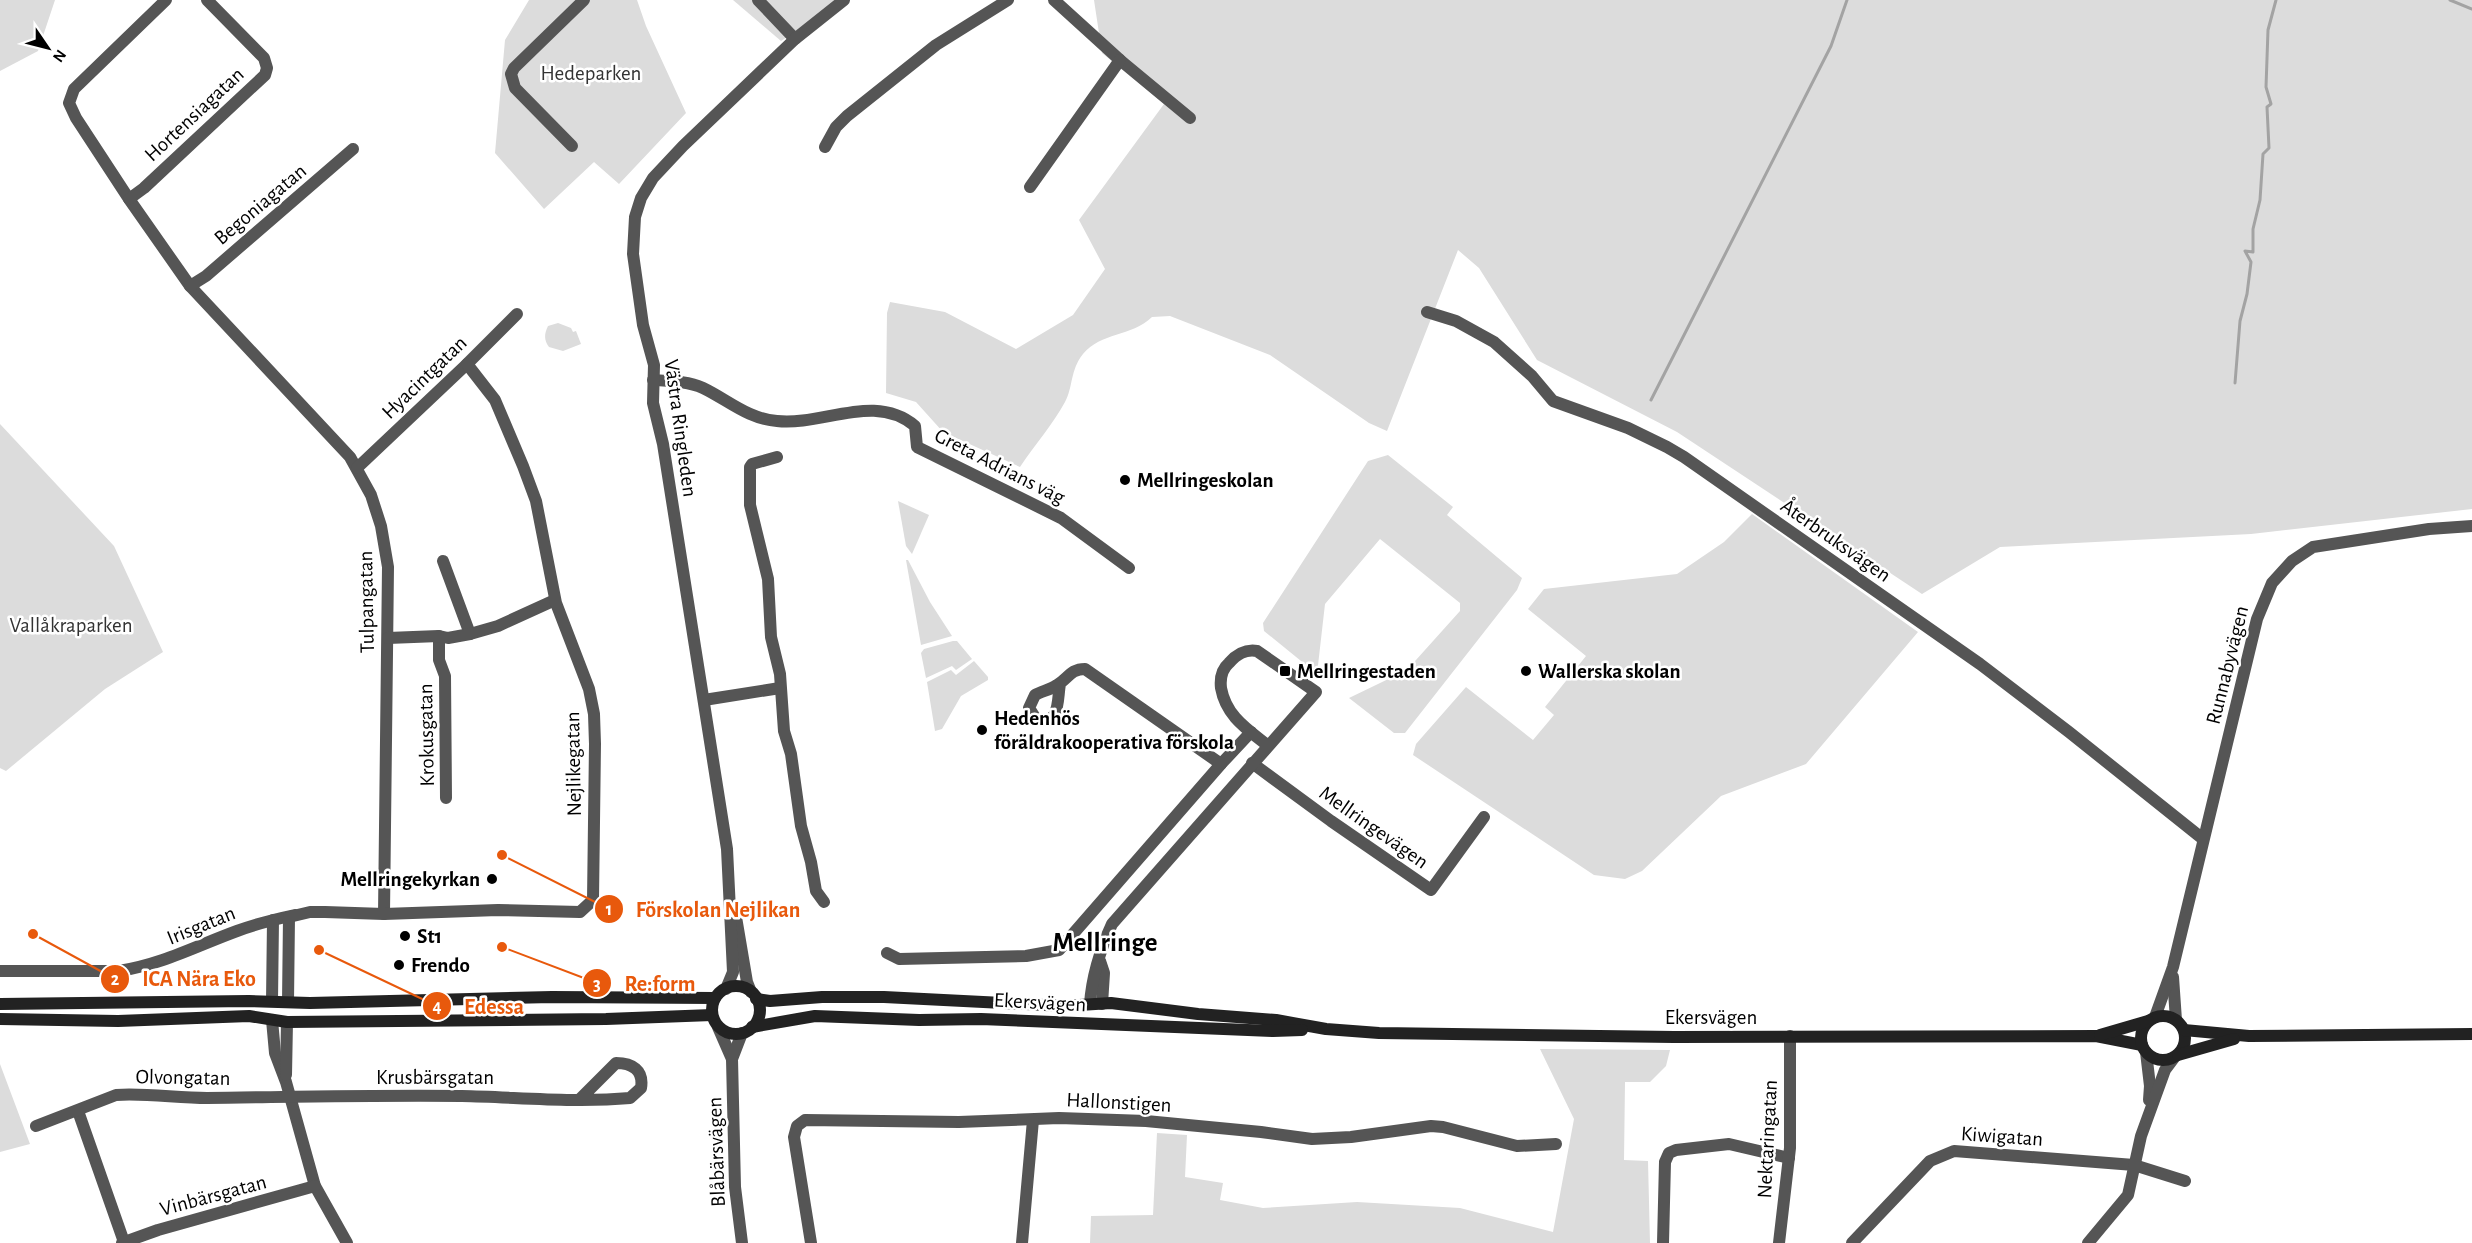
<svg xmlns="http://www.w3.org/2000/svg" width="2472" height="1243" font-family="'Alegreya Sans',sans-serif">
  <rect width="100%" height="100%" fill="#fff"/>
  <g fill="#dcdcdc">
    <path d="M0 0H55L38 51 0 71Z"/>
    <path d="M529 0H637L646 26 686 113 619 184 594 162 544 209 495 153 505 40Z"/>
    <path d="M733 0H844L781 41Z"/>
    <path d="M1094 0H2472V509L2251 534 2000 547 1922 594 1677 432 1537 360 1479 268 1458 250 1387 431 1369 423 1270 355 1170 316 1152 317C1131 337 1101 332 1083 354 1070 370 1073 388 1065 402 1053 424 1034 446 1020 467L943 432 916 402 886 393 887 313 890 302 945 312 1016 349 1073 315 1105 269 1079 220 1164 104 1102 53Z"/>
    <path d="M558 323 571 328 573 332 576 331 581 344 563 351 549 347C544 340 544 334 548 326Z"/>
    <path d="M0 424 114 546 163 652 105 689 6 771 0 768Z"/>
    <path d="M1388 455 1453 507 1447 515 1522 578 1517 590 1405 733H1394L1349 698 1407 670 1460 611V603L1380 539 1325 604 1317 674 1264 631 1263 623 1368 461Z"/>
    <path d="M898 501 929 515 912 554 906 546Z"/>
    <path d="M1752 514 1918 632 1806 764 1721 796 1642 871 1625 879 1594 875 1413 755 1416 744 1466 687 1533 740 1554 715 1545 707 1586 656 1528 609 1544 589 1677 574 1724 542Z"/>
    <path d="M906 560H908L930 602 952 636 921 645Z"/>
    <path d="M953 641H957L972 659 956 670 952 666 926 678 921 653 924 649Z"/>
    <path d="M974 661 988 677V680L961 696 942 729 935 731 927 682 951 670 956 675Z"/>
    <path d="M1540 1049 1670 1050 1666 1066 1650 1082H1625L1624 1160 1648 1161 1650 1243H1090L1091 1216 1153 1215 1157 1133 1187 1135 1185 1177 1223 1183 1220 1200 1263 1208 1357 1202 1460 1208 1553 1232 1574 1119Z"/>
    <path d="M0 1064 30 1144 0 1152Z"/>
  </g>
  <g fill="none" stroke-linecap="round" stroke-linejoin="round">
    <g stroke="#a3a3a3" stroke-width="3">
      <path d="M2450 0 2472 9"/>
      <path d="M2235 383 2240 321 2247 294 2251 262 2245 251 2253 252V229L2260 200 2263 154 2269 148 2267 107 2271 104 2266 87 2268 30 2276 0"/>
      <path d="M1651 400 1831 46 1847 0"/>
    </g>
    <g stroke="#555" stroke-width="12">
      <path d="M166 0 74 89 69 103 76 118 129 199 190 286 350 457 371 495 381 526 388 567 384 914"/>
      <path d="M758 0 795 39"/>
      <path d="M1054 0 1120 60 1190 118"/>
      <path d="M572 146 515 88 511 74 514 68 584 0"/>
      <path d="M825 147 836 127 847 116 936 45 1008 0"/>
      <path d="M1030 187 1120 60"/>
      <path d="M129 199 144 188 265 75 267 68 264 58 207 0"/>
      <path d="M190 286 206 276 353 149"/>
      <path d="M1427 312 1456 321 1494 342 1532 376 1553 401 1628 428 1667 447 1684 457 1980 664 2069 732 2203 839"/>
      <path d="M653 380C669 381 688 381 703 388 728 400 748 419 777 421 823 426 875 392 915 426L917 447 1061 518 1129 568"/>
      <path d="M777 457 752 464 750 467V505L768 579 771 637 780 674 784 731 791 754 801 826 811 862 816 891 824 902"/>
      <path d="M357 468 467 364 517 314"/>
      <path d="M443 561 470 634"/>
      <path d="M439 636V660L445 676 446 798"/>
      <path d="M388 638 439 636 448 638 470 634 498 626 555 600"/>
      <path d="M704 700 780 688"/>
      <path d="M1252 763 1331 821 1431 890 1484 817"/>
      <path d="M1221 764 1251 732"/>
      <path d="M887 953 899 959 1026 956 1059 950 1221 764 1085 669C1070 669 1068 679 1057 685 1050 690 1042 691 1035 695L1029 708 1036 719C1061 727 1057 699 1060 684"/>
      <path d="M1100 961 1104 973 1102 1004"/>
      <path d="M0 971H119C163 964 196 946 237 931 256 924 276 919 295 915"/>
      <path d="M2173 977 2176 1020"/>
      <path d="M272 1001 273 920"/>
      <path d="M288 1002 289 917 310 912H325L384 914 498 910 580 912 593 900 595 744 594 714 589 689 556 603 536 501 523 466 495 400 467 364"/>
      <path d="M1090 1004C1092 976 1100 950 1112 924L1316 692 1257 651C1245 649 1237 654 1229 663 1222 669 1220 679 1221 688 1226 716 1247 729 1267 745"/>
      <path d="M2155 1017 2173 967 2257 619 2272 583 2292 561 2313 547 2429 529 2472 526"/>
      <path d="M272 1020 275 1053 286 1082 315 1186 347 1243"/>
      <path d="M2146 1052 2150 1086 2149 1100"/>
      <path d="M286 1075 287 1022"/>
      <path d="M78 1111 124 1242"/>
      <path d="M36 1126 116 1095C146 1093 177 1098 207 1098 292 1097 377 1095 462 1096 517 1097 574 1103 630 1098L641 1088C644 1070 632 1063 616 1063L580 1099"/>
      <path d="M122 1243 158 1230 315 1186"/>
      <path d="M811 1243 794 1137 797 1126 805 1120 959 1122 1059 1118 1146 1121 1261 1132 1312 1139 1351 1137 1431 1126 1443 1127 1517 1146 1556 1144"/>
      <path d="M1022 1243 1033 1120"/>
      <path d="M1663 1243 1665 1162 1669 1153 1676 1150 1729 1144 1789 1158"/>
      <path d="M1779 1243 1790 1148V1036"/>
      <path d="M1852 1243 1930 1161 1954 1151 2134 1165 2185 1181"/>
      <path d="M2088 1243 2128 1195 2141 1136 2165 1070 2174 1058"/>
    </g>
    <g stroke="#555" stroke-width="12">
      <path d="M736 917 747 982 751 992"/>
      <path d="M726 989 733 972 727 849 663 444 653 403 654 365 643 325 633 254 635 217 641 198 653 178 683 146 795 39 844 0"/>
      <path d="M718 1027 732 1059"/>
      <path d="M742 1243 735 1187 732 1059 742 1033"/>
    </g>
    <g stroke="#222" stroke-width="12">
      <circle cx="736" cy="1010" r="24"/>
      <path d="M756 999 770 1001 822 997H884L1064 1006 1111 1003 1198 1014 1276 1020 1326 1029 1379 1033 1674 1037 2096 1036 2142 1045"/>
      <path d="M0 1004 249 1001 310 1003 552 997 715 998"/>
      <circle cx="2163" cy="1038" r="22"/>
      <path d="M0 1019 118 1021 249 1016 287 1022 606 1019 712 1015"/>
      <path d="M752 1027 815 1016 919 1020 981 1019 1273 1031 1302 1030"/>
      <path d="M2184 1030 2249 1036 2472 1034"/>
      <path d="M2100 1035 2148 1021"/>
      <path d="M2178 1055 2234 1039"/>
    </g>
  </g>
  <g fill="#000" stroke="#fff" stroke-width="2">
    <circle cx="1125" cy="480" r="6"/>
    <rect x="1279" y="665" width="12" height="12" rx="3"/>
    <circle cx="1526" cy="671" r="6"/>
    <circle cx="982" cy="730" r="6"/>
    <circle cx="492" cy="879" r="6"/>
    <circle cx="405" cy="936" r="6"/>
    <circle cx="399" cy="965" r="6"/>
  </g>
  <g text-anchor="middle" stroke-width="5" stroke-linejoin="round" paint-order="stroke">
    <g font-size="21" fill="#333" stroke="#fff">
      <text x="591" y="80">Hedeparken</text>
      <text x="71" y="632">Vallåkraparken</text>
    </g>
    <g font-size="21" fill="#000" stroke="#fff">
      <text transform="translate(194 114) rotate(-43)" y="7">Hortensiagatan</text>
      <text transform="translate(260 204) rotate(-40)" y="7">Begoniagatan</text>
      <text transform="translate(424 377) rotate(-44)" y="7">Hyacintgatan</text>
      <text transform="translate(681 428) rotate(82)" y="7">Västra Ringleden</text>
      <text transform="translate(1000 466) rotate(27)" y="7">Greta Adrians väg</text>
      <text transform="translate(1836 540) rotate(35)" y="7">Återbruksvägen</text>
      <text transform="translate(366 602) rotate(-91)" y="7">Tulpangatan</text>
      <text transform="translate(2227 665) rotate(-76)" y="7">Runnabyvägen</text>
      <text transform="translate(426 735) rotate(-91)" y="7">Krokusgatan</text>
      <text transform="translate(573 764) rotate(-91)" y="7">Nejlikegatan</text>
      <text transform="translate(1374 827) rotate(35)" y="7">Mellringevägen</text>
      <text transform="translate(201 925) rotate(-22)" y="7">Irisgatan</text>
      <text transform="translate(1040 1002) rotate(3)" y="7">Ekersvägen</text>
      <text x="1711" y="1024">Ekersvägen</text>
      <text transform="translate(183 1077) rotate(1)" y="7">Olvongatan</text>
      <text x="435" y="1084">Krusbärsgatan</text>
      <text transform="translate(1119 1102) rotate(3)" y="7">Hallonstigen</text>
      <text transform="translate(2002 1136) rotate(4)" y="7">Kiwigatan</text>
      <text transform="translate(1767 1139) rotate(-87)" y="7">Nektaringatan</text>
      <text transform="translate(716 1152) rotate(-92)" y="7">Blåbärsvägen</text>
      <text transform="translate(213 1195) rotate(-15)" y="7">Vinbärsgatan</text>
    </g>
    <g font-size="21" font-weight="bold" fill="#000" stroke="#fff" text-anchor="start">
      <text x="1137" y="487">Mellringeskolan</text>
      <text x="1297" y="678">Mellringestaden</text>
      <text x="1538" y="678">Wallerska skolan</text>
      <text x="994" y="725">Hedenhös<tspan x="994" dy="24">föräldrakooperativa förskola</tspan></text>
      <text x="480" y="886" text-anchor="end">Mellringekyrkan</text>
      <text x="417" y="943">St1</text>
      <text x="411" y="972">Frendo</text>
    </g>
    <g font-size="27" font-weight="bold" fill="#000" stroke="#fff">
      <text x="1105" y="951">Mellringe</text>
    </g>
  </g>
  <path fill="none" stroke="#e8590c" stroke-width="2" d="M502 855L609 909M33 934L115 979M502 947L597 983M319 950L437 1006"/>
  <g fill="#e8590c" stroke="#fff" stroke-width="2">
    <circle cx="502" cy="855" r="6"/>
    <circle cx="33" cy="934" r="6"/>
    <circle cx="502" cy="947" r="6"/>
    <circle cx="319" cy="950" r="6"/>
    <circle cx="609" cy="909" r="15"/>
    <circle cx="115" cy="979" r="15"/>
    <circle cx="597" cy="983" r="15"/>
    <circle cx="437" cy="1006" r="15"/>
  </g>
  <g font-size="18" text-anchor="middle" font-weight="bold" fill="#fff">
    <text x="609" y="915">1</text>
    <text x="115" y="985">2</text>
    <text x="597" y="990">3</text>
    <text x="437" y="1012">4</text>
  </g>
  <g font-size="22" text-anchor="middle" font-weight="bold" fill="#e8590c" stroke="#fff" stroke-width="5" stroke-linejoin="round" paint-order="stroke">
    <text x="718" y="917">Förskolan Nejlikan</text>
    <text x="199" y="986">ICA Nära Eko</text>
    <text x="660" y="991">Re:form</text>
    <text x="494" y="1014">Edessa</text>
  </g>
  <g transform="translate(48 48) rotate(125)" stroke="#ffffff" stroke-width="4.5" paint-order="stroke">
  <path d="M0-4.5L10 22L0 15L-10 22Z" fill="#000000"/>
  <text y="-9" font-size="16" font-weight="bold" text-anchor="middle" fill="#000000">N</text>
  </g>
</svg>
